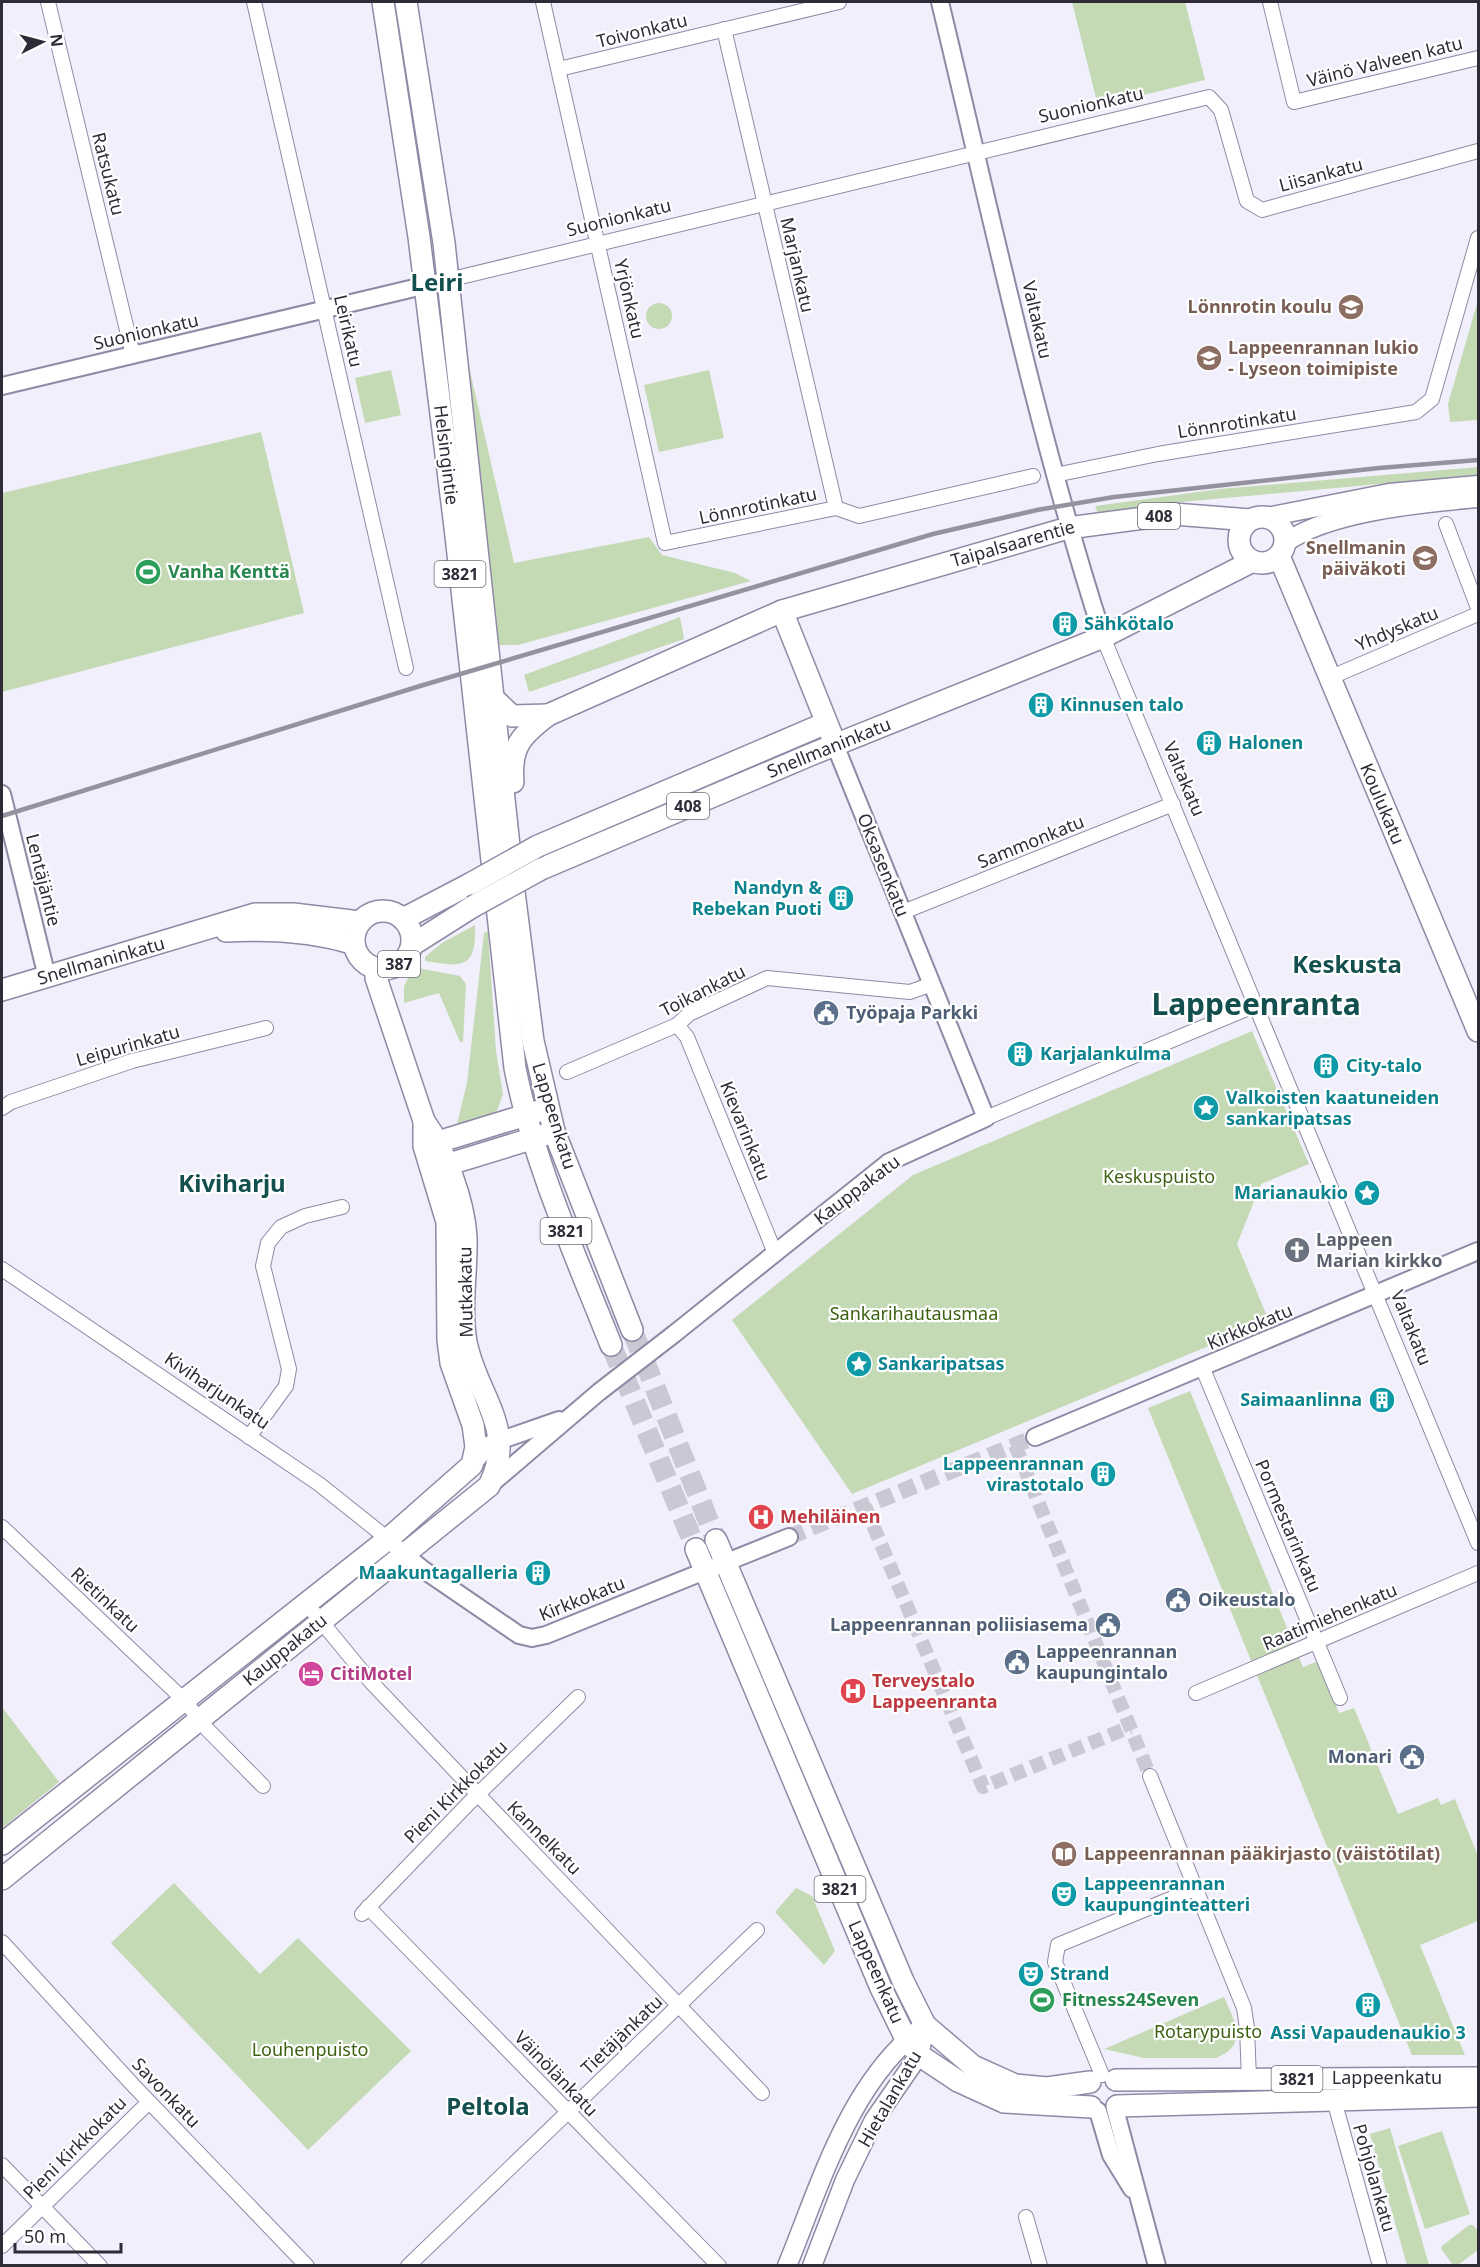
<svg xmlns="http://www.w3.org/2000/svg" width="1480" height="2267" font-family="'Noto Sans',sans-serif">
  <rect width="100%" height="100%" fill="#f2effc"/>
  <g fill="#c4dab4">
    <path d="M1072 2H1185L1205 80 1098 106Z"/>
    <path d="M1478 300V420L1450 422 1448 404Z"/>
    <circle cx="659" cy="316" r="13"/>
    <path d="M464 345 514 563 649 537 662 555 735 573 751 581 518 645H496Z"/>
    <path d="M391 370 401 415 365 423 355 378Z"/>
    <path d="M709 370 724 438 659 452 644 385Z"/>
    <path d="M261 432 304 613 2 692V493Z"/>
    <path d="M1478 467V475L1181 502 1098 514 1095 506 1220 489Z"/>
    <path d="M680 617 684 639 529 692 524 675Z"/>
    <path d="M475 925C477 970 461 967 425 961V957L442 943Z"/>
    <path d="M488 931 496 1051 503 1094 497 1111 466 1124H457L467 1083 484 933Z"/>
    <path d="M418 968 460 976 466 984 463 1042H460L439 993 404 1003V986L413 969Z"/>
    <path d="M1252 1031 1309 1164 1261 1184 1237 1244 1269 1321 852 1494 732 1320 913 1175Z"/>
    <path d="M1190 1391 1303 1667 1318 1661 1339 1713 1354 1708 1398 1814 1438 1798 1441 1805 1455 1799 1478 1856V1921L1420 1945 1465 2055H1412L1148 1408Z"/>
    <path d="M2 1707 59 1782 2 1828Z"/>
    <path d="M174 1883 260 1974 298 1938 411 2051 308 2150 111 1943Z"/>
    <path d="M796 1888 812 1896 835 1951 824 1965 775 1912Z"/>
    <path d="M1224 1997C1235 2022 1249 2045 1216 2058H1144L1104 2049Z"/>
    <path d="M1390 2128 1429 2265H1407L1370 2134Z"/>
    <path d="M1442 2131 1470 2214 1425 2229 1398 2146Z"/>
    <path d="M1469 2225H1473L1478 2231V2250L1458 2265H1453L1441 2249 1442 2246Z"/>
  </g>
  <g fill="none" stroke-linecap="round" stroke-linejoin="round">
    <g stroke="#cbc8d5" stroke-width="14" stroke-dasharray="14 7" stroke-linecap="butt">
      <path d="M1015 1445 1150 1776"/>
      <path d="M865 1506 983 1787 1130 1727"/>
    </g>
    <path stroke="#cbc8d5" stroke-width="16" stroke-dasharray="16 8" stroke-linecap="butt" d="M789 1537 1035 1437"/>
    <g stroke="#cbc8d5" stroke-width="21" stroke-dasharray="21 10" stroke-linecap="butt">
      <path d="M632 1330 716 1540"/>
      <path d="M611 1345 696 1549"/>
    </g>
    <defs>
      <g id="minor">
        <path d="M48 2 133 355"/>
        <path d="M254 2 406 668"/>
        <path d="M543 2 665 543 836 508 859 516 1033 476"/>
        <path d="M1270 2 1294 102 1478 58"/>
        <path d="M724 29 836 508"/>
        <path d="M559 69 839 2"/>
        <path d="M448 280 1209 97 1221 110 1247 201 1262 210 1478 151"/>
        <path d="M1055 475 1158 454 1416 412 1432 399 1478 238"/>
        <path d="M1446 524 1478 608"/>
        <path d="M1103 637 1478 1543"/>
        <path d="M1329 678 1478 614"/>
        <path d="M903 912 1173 804"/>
        <path d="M677 1025 687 1037 775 1253"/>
        <path d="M567 1072 677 1025 689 1014 767 978 910 992 932 984"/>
        <path d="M2 1108 11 1102 132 1061 266 1028"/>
        <path d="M986 1118 1256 1005"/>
        <path d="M2 1269 319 1484 388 1539"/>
        <path d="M1203 1369 1340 1698"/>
        <path d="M249 1437 286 1386 289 1369 263 1266 268 1243 281 1227 305 1216 342 1207"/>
        <path d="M2 1527 184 1700 206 1728 263 1786"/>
        <path d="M306 1603 371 1682 762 2093"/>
        <path d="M1196 1693 1478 1573"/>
        <path d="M1150 1776 1244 2008 1247 2028 1249 2079"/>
        <path d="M368 1907 719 2266"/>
        <path d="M362 1914 470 1802 578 1697"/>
        <path d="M2 1942 132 2084 307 2266"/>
        <path d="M1102 2075 1055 1962 1058 1945 1195 1889"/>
        <path d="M1334 2100 1380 2266"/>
        <path d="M2 2165 100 2266"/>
        <path d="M1026 2217 1040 2266"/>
        <path d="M2 2246 149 2102"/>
        <path d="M408 2266 757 1930"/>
      </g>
      <g id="tertiary">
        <path d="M940 2C991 214 1036 429 1103 637"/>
        <path d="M2 386 448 280"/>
        <path d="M2 794 47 977"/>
        <path d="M674 1334 889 1162 986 1118 835 745"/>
        <path d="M1035 1437 1478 1251"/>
        <path d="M473 1464 490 1444 559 1420"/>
        <path d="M490 1485 599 1392"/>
        <path d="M397 1548 421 1568 519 1635 532 1638 546 1635 789 1537"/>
        <path d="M1115 2109 1157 2266"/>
        <path d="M1098 2111 1111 2155 1132 2189"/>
      </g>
      <g id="secondary">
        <path d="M1267 517 1389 493 1478 485"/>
        <path d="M1285 543C1329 511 1424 503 1478 498"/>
        <path d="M787 2266C821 2183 850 2080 925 2025"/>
        <path d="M812 2266 845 2180 874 2120 919 2055 922 2042"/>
      </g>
      <g id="primary">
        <path d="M383 2 419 237 455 527 515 1068C534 1164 575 1254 611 1345"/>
        <path d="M406 2 444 243 514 892 533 1041 554 1131 632 1330"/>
        <circle cx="1262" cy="540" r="23"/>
        <path d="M1279 556 1478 1031"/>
        <path d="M782 611 832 736"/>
        <path d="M493 698 512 716 548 715"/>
        <path d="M513 782C510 747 521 735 548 715L782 611 1068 528 1174 514 1250 520"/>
        <path d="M538 846 826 723"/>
        <path d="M541 869 810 755 1103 637 1251 562"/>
        <circle cx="383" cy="940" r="29"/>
        <path d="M403 919 470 884"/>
        <path d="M226 931C268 929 314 931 354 944"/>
        <path d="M412 945 472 907"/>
        <path d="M2 990 255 914H293L360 922"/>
        <path d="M428 1145 539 1111"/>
        <path d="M433 1169 544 1135"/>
        <path d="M716 1540 903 1981 925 2025 973 2066 1015 2085 1047 2088 1090 2082"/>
        <path d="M696 1549 881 1988 906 2039 919 2055 958 2081 1004 2102 1091 2107"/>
        <path d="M2 1844 388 1539 472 1465 476 1447 473 1425 451 1363 448 1340 447 1222 424 1146V1121L376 978V968"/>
        <path d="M2 1879 489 1486C518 1429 477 1397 466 1342 460 1307 467 1272 466 1237 464 1201 445 1150 424 1121"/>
        <path d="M1116 2080 1478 2078"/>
        <path d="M1117 2106 1478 2096"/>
      </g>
    </defs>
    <use href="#minor" stroke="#8f89a5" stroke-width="16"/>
    <use href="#tertiary" stroke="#8f89a5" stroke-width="20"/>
    <use href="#secondary" stroke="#8f89a5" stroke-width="21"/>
    <use href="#primary" stroke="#8f89a5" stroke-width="24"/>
    <use href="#minor" stroke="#fff" stroke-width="14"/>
    <use href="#tertiary" stroke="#fff" stroke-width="16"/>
    <use href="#secondary" stroke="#fff" stroke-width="18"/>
    <use href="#primary" stroke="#fff" stroke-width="21"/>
    <path stroke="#95929f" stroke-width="4.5" d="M2 816 420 686 933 534 1037 510 1114 497 1379 468 1478 460"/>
    <defs>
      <path id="tertiary-bridge" d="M599 1392 674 1334"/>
      <g id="primary-bridge">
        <path d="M470 884 538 846"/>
        <path d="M472 907 541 869"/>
      </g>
    </defs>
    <use href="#tertiary-bridge" stroke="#8f89a5" stroke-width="20" stroke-linecap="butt"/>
    <use href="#primary-bridge" stroke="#8f89a5" stroke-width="24" stroke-linecap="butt"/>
    <use href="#tertiary-bridge" stroke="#fff" stroke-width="16"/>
    <use href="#primary-bridge" stroke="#fff" stroke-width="21"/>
  </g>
  <defs>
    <symbol id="school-disc" viewBox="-11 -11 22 22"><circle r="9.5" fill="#8d6e63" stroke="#fff"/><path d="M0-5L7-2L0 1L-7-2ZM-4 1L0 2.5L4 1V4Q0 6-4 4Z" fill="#fff"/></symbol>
    <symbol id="stadium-disc" viewBox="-11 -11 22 22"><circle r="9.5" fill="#2e9e5b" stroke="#fff"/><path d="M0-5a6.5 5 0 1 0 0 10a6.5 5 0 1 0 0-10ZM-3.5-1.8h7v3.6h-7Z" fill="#fff"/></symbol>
    <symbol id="building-disc" viewBox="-11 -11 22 22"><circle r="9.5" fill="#0f9aa8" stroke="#fff"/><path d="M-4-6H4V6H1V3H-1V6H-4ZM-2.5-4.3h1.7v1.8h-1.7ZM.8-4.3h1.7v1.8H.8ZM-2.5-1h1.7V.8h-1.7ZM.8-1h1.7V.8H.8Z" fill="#fff"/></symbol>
    <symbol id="civic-disc" viewBox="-11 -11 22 22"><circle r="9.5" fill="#5c6f8a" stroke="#fff"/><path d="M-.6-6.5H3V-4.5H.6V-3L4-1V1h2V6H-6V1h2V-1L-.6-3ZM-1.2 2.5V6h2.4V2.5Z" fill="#fff"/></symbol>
    <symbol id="sight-disc" viewBox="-11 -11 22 22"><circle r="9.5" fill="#0f9aa8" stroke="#fff"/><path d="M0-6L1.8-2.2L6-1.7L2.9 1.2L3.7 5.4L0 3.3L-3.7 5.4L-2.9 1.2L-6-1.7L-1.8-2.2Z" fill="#fff"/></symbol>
    <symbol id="church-disc" viewBox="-11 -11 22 22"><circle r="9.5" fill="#6b7280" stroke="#fff"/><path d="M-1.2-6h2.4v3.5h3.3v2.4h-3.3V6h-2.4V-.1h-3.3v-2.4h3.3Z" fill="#fff"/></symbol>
    <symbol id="hospital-disc" viewBox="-11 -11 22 22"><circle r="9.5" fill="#e0444e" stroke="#fff"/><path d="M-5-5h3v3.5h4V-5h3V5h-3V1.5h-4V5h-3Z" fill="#fff"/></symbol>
    <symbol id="hotel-disc" viewBox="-11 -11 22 22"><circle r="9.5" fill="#d1479c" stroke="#fff"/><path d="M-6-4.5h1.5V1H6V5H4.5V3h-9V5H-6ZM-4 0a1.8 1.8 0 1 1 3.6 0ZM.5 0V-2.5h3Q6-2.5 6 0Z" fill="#fff"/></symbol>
    <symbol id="library-disc" viewBox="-11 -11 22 22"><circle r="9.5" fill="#8d6e63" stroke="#fff"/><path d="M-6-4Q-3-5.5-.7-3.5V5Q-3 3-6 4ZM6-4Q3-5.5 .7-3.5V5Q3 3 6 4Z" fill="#fff"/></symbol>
    <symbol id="theatre-disc" viewBox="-11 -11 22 22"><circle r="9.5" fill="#0f9aa8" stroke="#fff"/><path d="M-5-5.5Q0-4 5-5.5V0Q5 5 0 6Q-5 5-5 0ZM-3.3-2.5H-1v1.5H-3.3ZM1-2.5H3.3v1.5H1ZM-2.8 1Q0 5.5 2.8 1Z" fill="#fff"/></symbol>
  </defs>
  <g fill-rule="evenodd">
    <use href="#school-disc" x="1336" y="292" width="30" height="30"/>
    <use href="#school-disc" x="1194" y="343" width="30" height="30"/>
    <use href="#school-disc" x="1410" y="543" width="30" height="30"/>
    <use href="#stadium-disc" x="133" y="557" width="30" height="30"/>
    <use href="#building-disc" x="1050" y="609" width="30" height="30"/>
    <use href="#building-disc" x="1026" y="690" width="30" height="30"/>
    <use href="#building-disc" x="1194" y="728" width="30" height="30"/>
    <use href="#building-disc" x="826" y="883" width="30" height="30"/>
    <use href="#civic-disc" x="811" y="998" width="30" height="30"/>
    <use href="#building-disc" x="1005" y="1039" width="30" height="30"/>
    <use href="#building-disc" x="1311" y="1051" width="30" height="30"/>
    <use href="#sight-disc" x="1191" y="1093" width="30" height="30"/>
    <use href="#sight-disc" x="1352" y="1178" width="30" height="30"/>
    <use href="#church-disc" x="1282" y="1235" width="30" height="30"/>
    <use href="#sight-disc" x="844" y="1349" width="30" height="30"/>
    <use href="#building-disc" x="1367" y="1385" width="30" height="30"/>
    <use href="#building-disc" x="1088" y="1459" width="30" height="30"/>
    <use href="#hospital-disc" x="746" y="1502" width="30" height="30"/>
    <use href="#building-disc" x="523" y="1558" width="30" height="30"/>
    <use href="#civic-disc" x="1163" y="1585" width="30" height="30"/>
    <use href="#civic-disc" x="1093" y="1610" width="30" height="30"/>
    <use href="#civic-disc" x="1002" y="1647" width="30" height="30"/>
    <use href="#hotel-disc" x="296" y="1659" width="30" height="30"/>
    <use href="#hospital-disc" x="838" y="1676" width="30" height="30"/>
    <use href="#civic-disc" x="1397" y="1742" width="30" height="30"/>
    <use href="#library-disc" x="1049" y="1839" width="30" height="30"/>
    <use href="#theatre-disc" x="1049" y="1879" width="30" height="30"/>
    <use href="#theatre-disc" x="1016" y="1959" width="30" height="30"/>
    <use href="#stadium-disc" x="1027" y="1985" width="30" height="30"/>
    <use href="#building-disc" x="1353" y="1990" width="30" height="30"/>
  </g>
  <g text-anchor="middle" stroke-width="4.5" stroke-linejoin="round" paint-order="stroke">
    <g fill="#fff" stroke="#6d6b74" stroke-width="1.5">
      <rect x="1138" y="503" width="42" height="26" rx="4.5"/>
      <rect x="434.5" y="561" width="51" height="26" rx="4.5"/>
      <rect x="667" y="793" width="42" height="26" rx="4.5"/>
      <rect x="378" y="951" width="42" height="26" rx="4.5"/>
      <rect x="540.5" y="1218" width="51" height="26" rx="4.5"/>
      <rect x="814.5" y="1876" width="51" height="26" rx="4.5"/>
      <rect x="1271.5" y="2066" width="51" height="26" rx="4.5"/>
    </g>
    <g font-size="16" font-weight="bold" fill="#2f2c38">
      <text x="1159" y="522">408</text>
      <text x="460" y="580">3821</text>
      <text x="688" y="812">408</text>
      <text x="399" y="970">387</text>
      <text x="566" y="1237">3821</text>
      <text x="840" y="1895">3821</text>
      <text x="1297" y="2085">3821</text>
    </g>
    <g font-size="18" fill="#2f2c38" stroke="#fff">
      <text transform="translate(642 31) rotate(-14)" y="6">Toivonkatu</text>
      <text transform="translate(1385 62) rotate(-14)" y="6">Väinö Valveen katu</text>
      <text transform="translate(1091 105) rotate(-13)" y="6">Suonionkatu</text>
      <text transform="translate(108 174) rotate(76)" y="6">Ratsukatu</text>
      <text transform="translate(1321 175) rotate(-15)" y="6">Liisankatu</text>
      <text transform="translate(619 218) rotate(-14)" y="6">Suonionkatu</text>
      <text transform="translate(797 265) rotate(77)" y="6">Marjankatu</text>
      <text transform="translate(629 299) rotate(77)" y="6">Yrjönkatu</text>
      <text transform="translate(1037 320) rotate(77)" y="6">Valtakatu</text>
      <text transform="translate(348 331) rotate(77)" y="6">Leirikatu</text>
      <text transform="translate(146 332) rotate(-13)" y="6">Suonionkatu</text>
      <text transform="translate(1237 423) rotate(-9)" y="6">Lönnrotinkatu</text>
      <text transform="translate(446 455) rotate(83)" y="6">Helsingintie</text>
      <text transform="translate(758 506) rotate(-12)" y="6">Lönnrotinkatu</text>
      <text transform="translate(1013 544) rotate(-16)" y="6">Taipalsaarentie</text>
      <text transform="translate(1397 629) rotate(-23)" y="6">Yhdyskatu</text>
      <text transform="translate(829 748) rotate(-22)" y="6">Snellmaninkatu</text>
      <text transform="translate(1184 779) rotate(67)" y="6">Valtakatu</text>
      <text transform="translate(1382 804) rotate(67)" y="6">Koulukatu</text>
      <text transform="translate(1031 842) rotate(-22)" y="6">Sammonkatu</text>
      <text transform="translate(883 865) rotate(68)" y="6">Oksasenkatu</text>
      <text transform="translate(43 880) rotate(76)" y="6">Lentäjäntie</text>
      <text transform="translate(101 961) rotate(-16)" y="6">Snellmaninkatu</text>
      <text transform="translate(703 991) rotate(-27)" y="6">Toikankatu</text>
      <text transform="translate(128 1046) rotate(-16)" y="6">Leipurinkatu</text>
      <text transform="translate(554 1116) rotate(73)" y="6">Lappeenkatu</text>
      <text transform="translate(745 1131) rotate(68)" y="6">Kievarinkatu</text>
      <text transform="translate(857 1190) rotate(-37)" y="6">Kauppakatu</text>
      <text transform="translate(466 1292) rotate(-91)" y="6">Mutkakatu</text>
      <text transform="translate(1250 1327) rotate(-23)" y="6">Kirkkokatu</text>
      <text transform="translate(1411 1328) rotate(68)" y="6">Valtakatu</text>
      <text transform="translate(217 1391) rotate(34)" y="6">Kiviharjunkatu</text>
      <text transform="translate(1288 1526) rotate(67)" y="6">Pormestarinkatu</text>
      <text transform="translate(582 1599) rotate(-22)" y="6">Kirkkokatu</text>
      <text transform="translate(105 1600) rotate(43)" y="6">Rietinkatu</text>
      <text transform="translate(1330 1617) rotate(-23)" y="6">Raatimiehenkatu</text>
      <text transform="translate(285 1650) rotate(-39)" y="6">Kauppakatu</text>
      <text transform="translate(456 1792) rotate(-45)" y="6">Pieni Kirkkokatu</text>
      <text transform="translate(544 1838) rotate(45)" y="6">Kannelkatu</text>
      <text transform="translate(876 1972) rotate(66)" y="6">Lappeenkatu</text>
      <text transform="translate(622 2035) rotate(-44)" y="6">Tietäjänkatu</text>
      <text transform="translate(556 2074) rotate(46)" y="6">Väinölänkatu</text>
      <text x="1387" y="2084">Lappeenkatu</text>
      <text transform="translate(166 2093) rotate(46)" y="6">Savonkatu</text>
      <text transform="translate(890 2099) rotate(-60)" y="6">Hietalankatu</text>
      <text transform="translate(75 2148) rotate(-45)" y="6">Pieni Kirkkokatu</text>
      <text transform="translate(1374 2178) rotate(74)" y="6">Pohjolankatu</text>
    </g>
    <g font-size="18" font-weight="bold" fill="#785e54" stroke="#fff" text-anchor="end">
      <text x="1332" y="313">Lönnrotin koulu</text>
      <text x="1228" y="354" text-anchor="start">Lappeenrannan lukio<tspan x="1228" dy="21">- Lyseon toimipiste</tspan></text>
      <text x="1406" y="554">Snellmanin<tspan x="1406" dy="21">päiväkoti</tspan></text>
      <text x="1084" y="1860" text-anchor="start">Lappeenrannan pääkirjasto (väistötilat)</text>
    </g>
    <g font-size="18" font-weight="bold" fill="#27864d" stroke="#fff" text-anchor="start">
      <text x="168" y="578">Vanha Kenttä</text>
      <text x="1062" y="2006">Fitness24Seven</text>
    </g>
    <g font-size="18" font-weight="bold" fill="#0d838f" stroke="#fff" text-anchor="start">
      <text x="1084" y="630">Sähkötalo</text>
      <text x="1060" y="711">Kinnusen talo</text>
      <text x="1228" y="749">Halonen</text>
      <text x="822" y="894" text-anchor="end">Nandyn &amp;<tspan x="822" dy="21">Rebekan Puoti</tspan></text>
      <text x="1040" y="1060">Karjalankulma</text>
      <text x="1346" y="1072">City-talo</text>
      <text x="1226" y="1104">Valkoisten kaatuneiden<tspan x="1226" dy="21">sankaripatsas</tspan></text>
      <text x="1348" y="1199" text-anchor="end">Marianaukio</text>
      <text x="878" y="1370">Sankaripatsas</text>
      <text x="1362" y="1406" text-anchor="end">Saimaanlinna</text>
      <text x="1084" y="1470" text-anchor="end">Lappeenrannan<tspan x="1084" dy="21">virastotalo</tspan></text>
      <text x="518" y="1579" text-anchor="end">Maakuntagalleria</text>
      <text x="1084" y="1890">Lappeenrannan<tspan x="1084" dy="21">kaupunginteatteri</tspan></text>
      <text x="1050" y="1980">Strand</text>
      <text x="1368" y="2039" text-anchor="middle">Assi Vapaudenaukio 3</text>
    </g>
    <g font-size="18" font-weight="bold" fill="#4e5e75" stroke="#fff" text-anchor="start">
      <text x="846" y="1019">Työpaja Parkki</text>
      <text x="1198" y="1606">Oikeustalo</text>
      <text x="1088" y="1631" text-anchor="end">Lappeenrannan poliisiasema</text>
      <text x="1036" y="1658">Lappeenrannan<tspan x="1036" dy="21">kaupungintalo</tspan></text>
      <text x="1392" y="1763" text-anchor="end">Monari</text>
    </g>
    <g font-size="18" fill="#3c6111" stroke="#fff">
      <text x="1159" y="1183">Keskuspuisto</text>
      <text x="914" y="1320">Sankarihautausmaa</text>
      <text x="1208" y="2038">Rotarypuisto</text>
      <text x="310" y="2056">Louhenpuisto</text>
    </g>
    <g font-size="18" font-weight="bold" fill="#5b616d" stroke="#fff" text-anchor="start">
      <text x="1316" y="1246">Lappeen<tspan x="1316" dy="21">Marian kirkko</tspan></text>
    </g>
    <g font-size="18" font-weight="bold" fill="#be3a42" stroke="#fff" text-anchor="start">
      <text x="780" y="1523">Mehiläinen</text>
      <text x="872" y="1687">Terveystalo<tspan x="872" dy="21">Lappeenranta</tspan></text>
    </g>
    <g font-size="18" font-weight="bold" fill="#b23c85" stroke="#fff" text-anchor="start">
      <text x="330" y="1680">CitiMotel</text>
    </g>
    <g font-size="24" font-weight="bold" fill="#124f4e" stroke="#fff">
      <text x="437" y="291">Leiri</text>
      <text x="1347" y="973">Keskusta</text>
      <text x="232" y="1192">Kiviharju</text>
      <text x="488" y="2115">Peltola</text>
    </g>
    <g font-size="30" font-weight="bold" fill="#124f4e" stroke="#fff">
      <text x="1256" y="1015">Lappeenranta</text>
    </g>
  </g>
  <rect width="1480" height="2267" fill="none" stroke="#2f2c38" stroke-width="6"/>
  <g transform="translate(42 42) rotate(84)" stroke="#ffffff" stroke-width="4.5" paint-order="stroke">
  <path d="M0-4.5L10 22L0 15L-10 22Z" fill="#2f2c38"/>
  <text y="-9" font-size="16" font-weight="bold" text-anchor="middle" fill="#2f2c38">N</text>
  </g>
  <path d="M15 2243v9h106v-9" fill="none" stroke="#2f2c38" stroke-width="3"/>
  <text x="24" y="2243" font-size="18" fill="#2f2c38" stroke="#ffffff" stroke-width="4.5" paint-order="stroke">50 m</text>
</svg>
